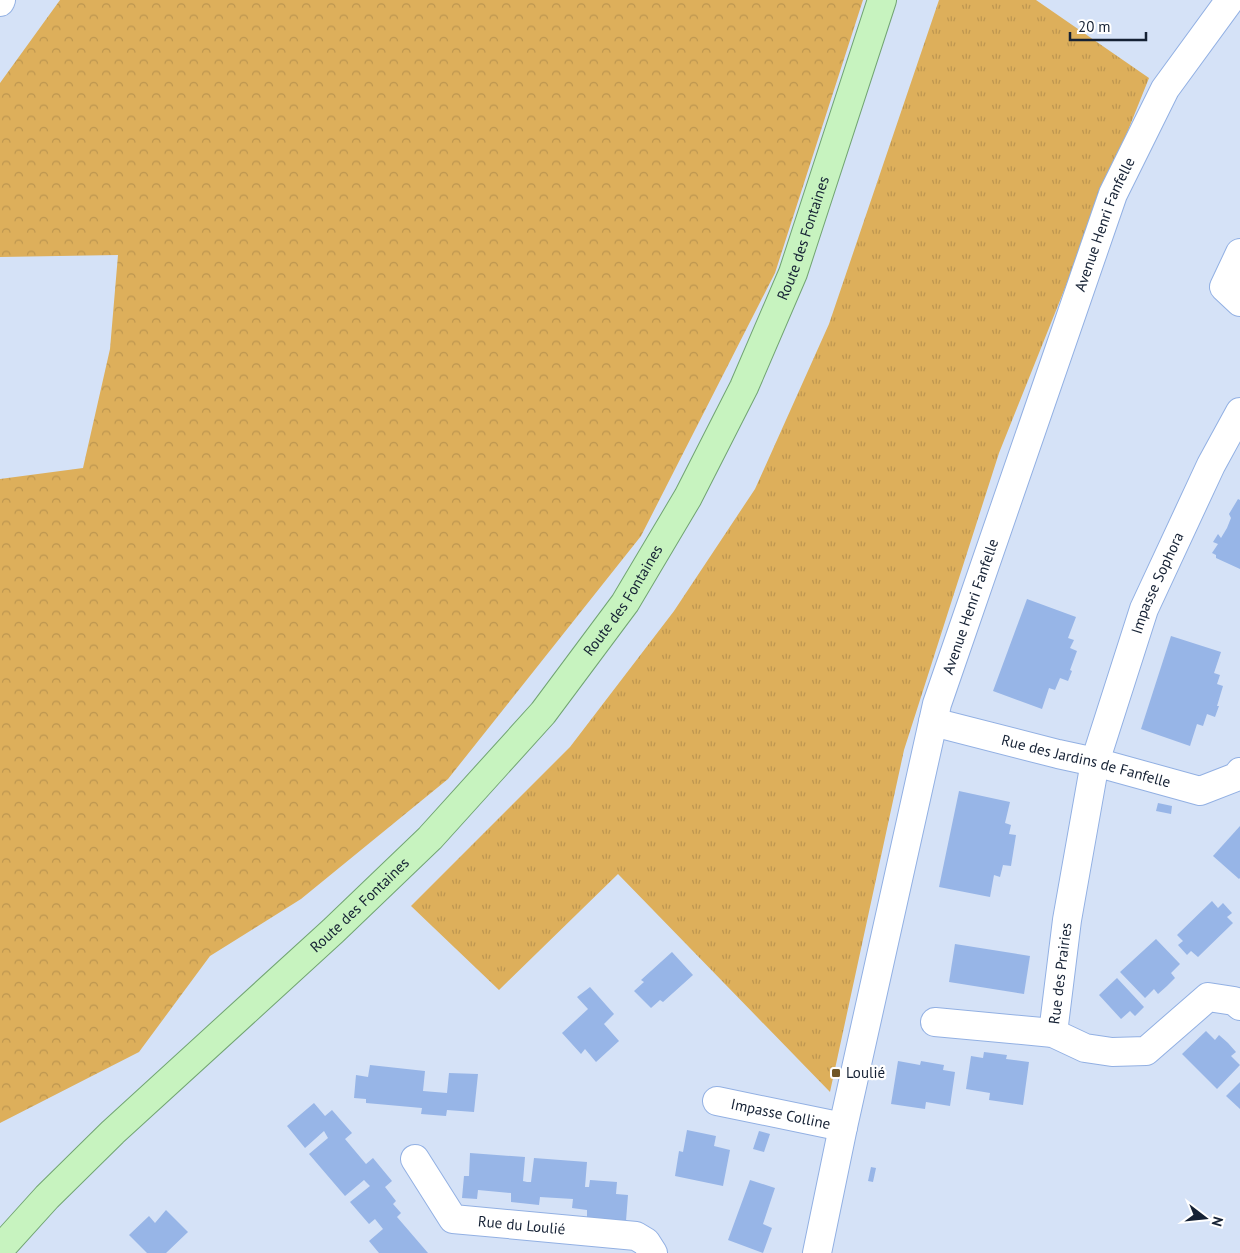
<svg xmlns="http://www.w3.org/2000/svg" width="1240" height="1253" font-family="'PT Sans',sans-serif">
  <defs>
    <pattern id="grass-tufts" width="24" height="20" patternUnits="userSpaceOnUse" patternTransform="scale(1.25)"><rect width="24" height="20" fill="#ddaf5b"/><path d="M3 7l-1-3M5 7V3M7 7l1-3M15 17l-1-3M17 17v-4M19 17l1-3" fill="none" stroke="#bd9650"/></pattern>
    <pattern id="forest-crowns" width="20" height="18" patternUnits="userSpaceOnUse" patternTransform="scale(1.25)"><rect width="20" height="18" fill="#ddaf5b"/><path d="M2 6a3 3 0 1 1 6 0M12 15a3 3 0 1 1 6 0" fill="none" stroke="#bd9650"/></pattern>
  </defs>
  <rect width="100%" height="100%" fill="#d5e2f7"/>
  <path fill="url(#grass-tufts)" d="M939 0H1036L1149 78 999 453 904 750 830 1092 618 874 499 990 411 906 570 747 674 611 755 489 829 324Z"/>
  <path fill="url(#forest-crowns)" d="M60 0H863L775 273 641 536 448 779 301 899 210 956 139 1052 0 1123V479L83 468 110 349 118 255 0 257V83Z"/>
  <g fill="#97b5e7">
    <path d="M1238 499 1240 500V569L1216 558V555L1212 553 1218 544 1213 542 1218 534 1221 538 1227 528 1231 518 1229 514Z"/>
    <path d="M1027 599 1076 617 1068 638 1074 640 1070 648 1077 651 1070 670 1072 671 1068 681 1060 678 1055 690 1049 688 1042 709 993 691Z"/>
    <path d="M1171 636 1221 652 1214 673 1220 675 1217 684 1223 686 1217 706H1219L1215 717 1207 714 1203 726 1197 724 1190 746 1141 729Z"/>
    <path d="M959 791 1010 802 1005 823 1011 825 1009 834 1016 835 1011 866 1003 865 1000 877 994 875 990 897 939 887Z"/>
    <path d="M1158 803 1172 806 1171 814 1156 811Z"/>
    <path d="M1240 826V878L1239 879 1213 856Z"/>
    <path d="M1212 901 1218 908 1223 903 1232 913 1227 917 1233 923 1198 957 1191 951 1187 955 1178 945 1183 941 1177 935Z"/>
    <path d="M1156 939 1180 964 1171 973 1175 978 1167 986 1158 994 1154 989 1145 998 1120 972Z"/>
    <path d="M955 944 1030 956 1024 994 949 982Z"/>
    <path d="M672 952 693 975 663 1002 660 1000 651 1008 634 991 644 982 641 980Z"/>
    <path d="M1117 978 1144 1007 1135 1016 1130 1011 1121 1019 1099 995Z"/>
    <path d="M590 987 614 1014 604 1024 619 1041 596 1062 585 1049 581 1054 562 1033 588 1009 577 997Z"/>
    <path d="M1206 1031 1215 1040 1219 1035 1228 1043 1236 1052 1231 1056 1240 1065 1217 1089 1182 1054Z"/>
    <path d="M984 1052 1007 1055 1006 1059 1029 1062 1023 1105 989 1100 990 1093 966 1089 971 1056 983 1058Z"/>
    <path d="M898 1061 920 1065 921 1061 944 1065 943 1070 955 1072 950 1106 926 1102 925 1109 891 1104Z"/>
    <path d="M370 1065 425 1071 423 1091 447 1093 449 1073 478 1074 474 1112 447 1110 446 1116 421 1114 422 1108 366 1103V1099L354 1098 356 1075 368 1077Z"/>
    <path d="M1240 1082V1109L1226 1096Z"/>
    <path d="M314 1103 325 1116 332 1110 352 1133 345 1139 366 1164 373 1158 392 1181 385 1187 396 1201 393 1204 401 1213 397 1217 428 1253H379L369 1241 383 1229 375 1219 369 1224 350 1202 370 1186 364 1180 345 1196 309 1154 328 1138 324 1131 305 1148 287 1126Z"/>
    <path d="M687 1130 716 1136 714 1146 730 1150 723 1186 675 1176 679 1151 683 1152Z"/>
    <path d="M759 1131 770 1134 764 1152 753 1149Z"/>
    <path d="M470 1153 525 1157 523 1181 527 1182H531L534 1158 587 1162 585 1187H589L590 1180 617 1182 616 1194 628 1195 626 1221 587 1218V1210L572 1208 573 1199 540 1197 539 1205 511 1202V1193L478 1190 477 1199 462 1198 464 1176H469Z"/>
    <path d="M871 1167 876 1168 873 1182 868 1181Z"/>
    <path d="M750 1180 775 1188 763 1224 772 1228 763 1253 728 1240Z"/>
    <path d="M166 1210 188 1232 166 1253H147L129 1235 149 1216 155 1223Z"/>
  </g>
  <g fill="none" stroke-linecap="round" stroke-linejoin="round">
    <defs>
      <g id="street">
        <path d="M1240 253 1224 287 1240 302"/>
        <path id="s1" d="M933 722 1058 754 1095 762 1200 791 1236 777 1240 772"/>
        <path d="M935 1022 1053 1033 1085 1048 1112 1052 1146 1051 1208 997 1234 1001 1240 1006"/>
        <path id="s2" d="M1053 1033 1067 920 1095 762 1144 609 1211 465 1240 412"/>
        <path id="s3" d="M717 1101 843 1127"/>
        <path id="s4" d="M415 1159 453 1219 636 1236 646 1242 653 1253"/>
      </g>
      <g id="secondary">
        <path d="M0 2 1 0"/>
        <path id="s5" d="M817 1253 843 1127 937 704 1113 194 1165 89 1230 0"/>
      </g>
      <g id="primary">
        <path id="s6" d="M0 1249 47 1197 113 1132 333 931 430 838 543 713 625 603 688 497 744 387 793 273 882 0"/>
      </g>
    </defs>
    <use href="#street" stroke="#92b0e3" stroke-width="30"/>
    <use href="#secondary" stroke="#92b0e3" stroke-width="30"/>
    <use href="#primary" stroke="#71a472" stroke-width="30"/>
    <use href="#street" stroke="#fff" stroke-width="28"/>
    <use href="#secondary" stroke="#fff" stroke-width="28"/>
    <use href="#primary" stroke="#c7f3bf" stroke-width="28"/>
  </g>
  <rect fill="#705628" stroke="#fff" stroke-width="2" x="831" y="1068" width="10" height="10" rx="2.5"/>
  <g text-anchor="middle" stroke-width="4.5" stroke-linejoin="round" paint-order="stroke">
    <g font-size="15" fill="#152134" stroke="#fff">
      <text dy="5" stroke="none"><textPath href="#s5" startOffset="1070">Avenue Henri Fanfelle</textPath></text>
      <text dy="5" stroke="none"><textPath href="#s6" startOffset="1308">Route des Fontaines</textPath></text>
      <text dy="5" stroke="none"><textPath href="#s2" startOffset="464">Impasse Sophora</textPath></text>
      <text dy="5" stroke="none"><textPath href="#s6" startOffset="902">Route des Fontaines</textPath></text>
      <text dy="5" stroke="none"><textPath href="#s5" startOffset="665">Avenue Henri Fanfelle</textPath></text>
      <text dy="5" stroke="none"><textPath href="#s1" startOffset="158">Rue des Jardins de Fanfelle</textPath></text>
      <text dy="5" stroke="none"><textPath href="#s6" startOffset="498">Route des Fontaines</textPath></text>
      <text dy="5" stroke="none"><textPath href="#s2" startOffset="60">Rue des Prairies</textPath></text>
      <text dy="5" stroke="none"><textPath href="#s3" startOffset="65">Impasse Colline</textPath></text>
      <text dy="5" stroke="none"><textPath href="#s4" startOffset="140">Rue du Loulié</textPath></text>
    </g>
    <g font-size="15" fill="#152134" stroke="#fff" text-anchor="start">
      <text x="846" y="1078">Loulié</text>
    </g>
  </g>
  <g transform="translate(1205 1218) rotate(106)" stroke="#ffffff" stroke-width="4" paint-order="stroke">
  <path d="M0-4L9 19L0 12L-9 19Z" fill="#152134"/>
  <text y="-8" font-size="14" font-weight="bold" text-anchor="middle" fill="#152134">N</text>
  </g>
  <path d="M1070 32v8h76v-8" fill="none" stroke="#152134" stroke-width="2.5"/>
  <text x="1078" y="32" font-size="15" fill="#152134" stroke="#ffffff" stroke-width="4" paint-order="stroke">20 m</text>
</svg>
